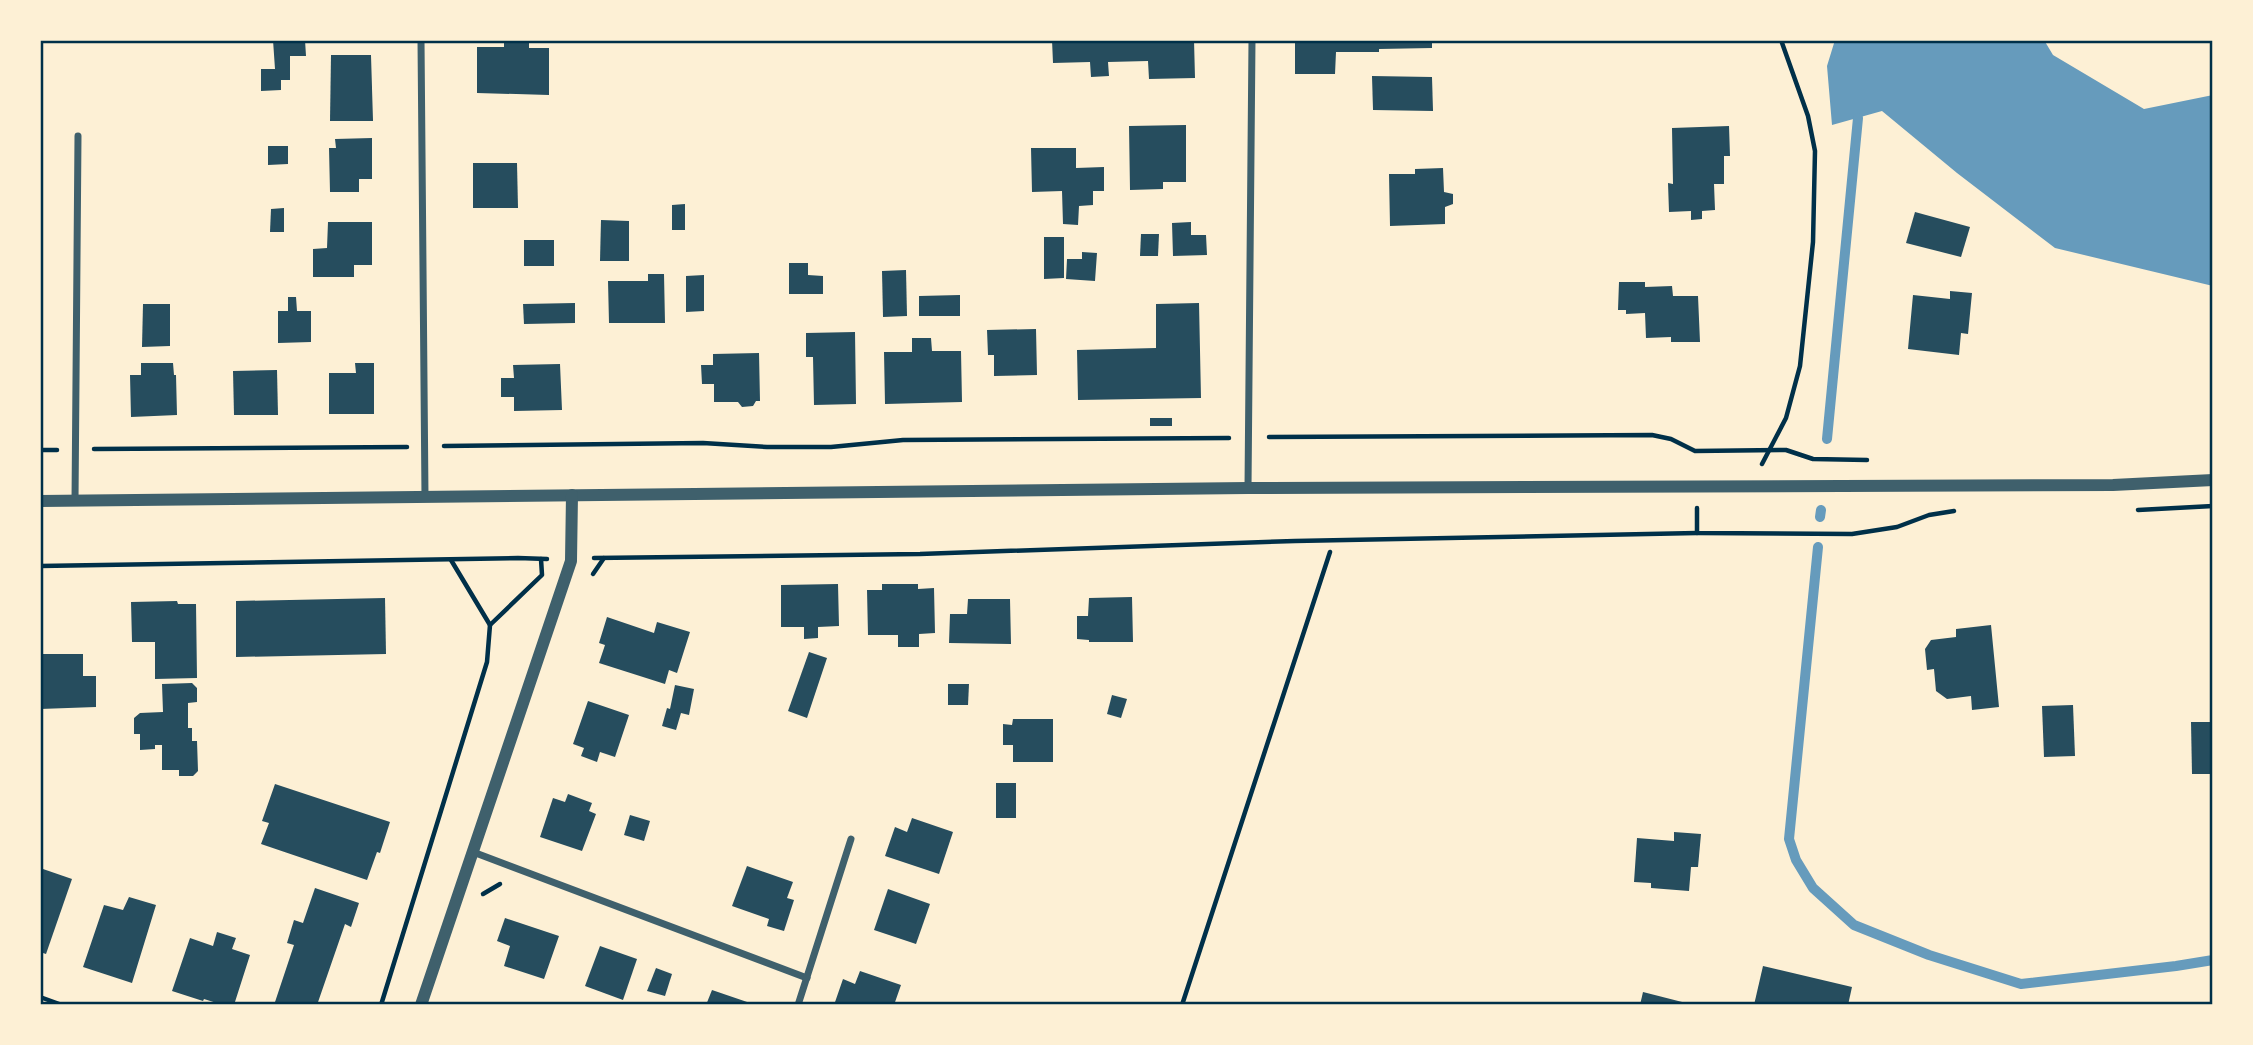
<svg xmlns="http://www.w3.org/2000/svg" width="2253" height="1045" font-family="Overpass,sans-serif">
  <rect width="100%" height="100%" fill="#fdf0d5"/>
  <path fill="#669bbc" d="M1835 40H2044L2053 55 2144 109 2213 95V286L2055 248 1957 173 1882 111 1832 125 1827 66Z"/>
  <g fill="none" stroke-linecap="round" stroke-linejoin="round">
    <g stroke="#669bbc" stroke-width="10">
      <path d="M1827 439 1858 118"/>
      <path d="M1820 517 1821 510"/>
      <path d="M1818 547 1789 839 1796 860 1813 888 1854 925 1929 955 2021 984 2176 966 2213 960"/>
    </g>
  </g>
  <g fill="#264d5e">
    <path d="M273 40H305L306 56H290V80H281V90L261 91V69H275Z"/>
    <path d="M504 40H529V48H549V95L477 93V47H504Z"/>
    <path d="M1052 40H1194L1195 78 1149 79 1148 61 1108 62 1109 76 1091 77 1090 62 1053 63Z"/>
    <path d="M1295 40H1432V48L1379 49V52H1336L1335 74H1295Z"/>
    <path d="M331 55H371L373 121H330Z"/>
    <path d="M1372 76 1432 77 1433 111 1373 110Z"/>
    <path d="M1186 125V182H1163V189L1130 190 1129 126Z"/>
    <path d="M1729 126 1730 156H1724V184H1714L1715 210 1702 211V219L1691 220V211L1669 212 1668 183 1673 184 1672 128Z"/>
    <path d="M372 138V179H359V192H330L329 148H336L335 139Z"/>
    <path d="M268 146H288V164L268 165Z"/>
    <path d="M1031 148H1076V168L1104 167V191H1093V205L1079 206 1078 225 1063 224 1062 191 1032 192Z"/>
    <path d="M473 163H517L518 208H473Z"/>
    <path d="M1443 168 1444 192 1453 194V204L1445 207V224L1390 226 1389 174H1415V169Z"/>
    <path d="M685 204V230H672V205Z"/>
    <path d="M284 208V232H270L271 209Z"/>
    <path d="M1915 212 1970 227 1961 257 1906 243Z"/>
    <path d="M601 220 629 221V261H600Z"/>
    <path d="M328 222H372V265H354V277H313V249L327 248Z"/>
    <path d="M1191 222V235H1206L1207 255 1173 256 1172 223Z"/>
    <path d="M1141 234H1159L1158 256H1140Z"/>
    <path d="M1044 237H1064V278L1044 279Z"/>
    <rect x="524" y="240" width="30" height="26"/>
    <path d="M1082 252 1097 253 1095 281 1066 279 1067 259H1082Z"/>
    <path d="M789 263H808V275L823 276V294H789Z"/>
    <path d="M906 270 907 316 883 317 882 271Z"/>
    <path d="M648 274H664L665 323H609L608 281H648Z"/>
    <path d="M704 275V311L686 312V276Z"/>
    <path d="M1619 282H1645V287L1672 286 1673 296H1698L1700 342H1671V337L1646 338 1645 313 1626 314V310H1618Z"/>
    <path d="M1950 291 1972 293 1968 334 1961 333 1959 355 1908 349 1913 295 1950 299Z"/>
    <path d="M960 295V316H919V296Z"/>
    <path d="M288 297H296L297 311H311V342L278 343V311H288Z"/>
    <path d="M575 303V323L524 324 523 304Z"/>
    <path d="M1199 303 1201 398 1078 400 1077 350 1156 348V304Z"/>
    <path d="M143 304H170V346L142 347Z"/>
    <path d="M1036 329 1037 375 994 376V355H988L987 330Z"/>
    <path d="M855 332 856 404 814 405 813 357H806V333Z"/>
    <path d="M912 338H931L932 351H961L962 402 885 404 884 352H912Z"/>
    <path d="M759 353 760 401H756L753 406 742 407 738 402H714V384H702L701 365H713V354Z"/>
    <path d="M141 363H173L174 375H176L177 415 131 417 130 375H141Z"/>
    <path d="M355 363H374V414H329V373H356Z"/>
    <path d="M560 364 562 410 514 411V397H501V378H514L513 365Z"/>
    <path d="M277 370 278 415H234L233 371Z"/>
    <rect x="1150" y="418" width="22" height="8"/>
    <path d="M838 584 839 626 818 627V638L804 639V627H781V585Z"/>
    <path d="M882 584H918V589L934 588 935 633 919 634V647H898V635H868L867 590H882Z"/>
    <path d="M1132 597 1133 642H1089V640L1077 639V616H1088L1089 598Z"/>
    <path d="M385 598 386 654 236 657V601Z"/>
    <path d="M968 599H1010L1011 644 949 643 950 614H967Z"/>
    <path d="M177 601 178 604H196L197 678 155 679V642H132L131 602Z"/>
    <path d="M607 617 654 633 657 622 690 632 677 673 669 670 665 684 599 663 605 645 599 643Z"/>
    <path d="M1991 625 1999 707 1972 710 1971 696 1947 699 1936 691 1934 669 1927 670 1925 649 1931 640 1956 637V629Z"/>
    <path d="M40 648H43V654H83V676H96V707L40 709Z"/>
    <path d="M809 652 827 658 807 718 788 711Z"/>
    <path d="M192 683 197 688V702L188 703V728H192V741H197L198 771 193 776H179V770H162V745H155V749L140 750V734H134V718L140 713 163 712 162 684Z"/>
    <path d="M948 684H969L968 705H948Z"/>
    <path d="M675 685 694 689 689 715 681 713 676 730 662 726 667 708 670 709Z"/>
    <path d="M1112 695 1127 699 1121 718 1107 714Z"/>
    <path d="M588 701 629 715 615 757 600 752 597 762 581 756 584 748 573 744Z"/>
    <path d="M2073 705 2075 756 2044 757 2042 706Z"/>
    <path d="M1013 719H1053V762H1013V745H1003V724L1012 725Z"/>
    <path d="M2191 722H2213V774H2192Z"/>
    <rect x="996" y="783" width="20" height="35"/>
    <path d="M275 784 390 822 380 853 377 852 367 880 261 844 269 823 262 821Z"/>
    <path d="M568 794 592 803 589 811 596 814 582 851 540 837 553 798 565 802Z"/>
    <path d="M630 815 650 821 644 841 624 835Z"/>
    <path d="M912 818 953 832 939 874 885 856 895 827 907 832Z"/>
    <path d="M1674 832 1701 834 1698 867H1691L1689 891 1651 888V883L1634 882 1637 838 1674 841Z"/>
    <path d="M747 866 793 882 787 898 794 900 784 931 767 926 769 919 732 906Z"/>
    <path d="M43 869 72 879 46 954 40 952V877Z"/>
    <path d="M315 888 359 903 351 927 345 924 317 1005H274L294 945 287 943 294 920 303 923Z"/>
    <path d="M888 889 930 904 916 944 874 930Z"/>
    <path d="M129 897 156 905 132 983 83 967 104 905 123 910Z"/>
    <path d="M505 918 559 936 544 979 504 966 510 946 497 941Z"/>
    <path d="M217 932 236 938 232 949 250 955 234 1005H223L204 999 203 1001 172 991 190 938 213 946Z"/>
    <path d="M600 946 637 959 623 1000 585 986Z"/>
    <path d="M1763 966 1852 987 1848 1005H1754Z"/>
    <path d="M656 968 672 974 665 996 647 991Z"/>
    <path d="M860 971 901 985 894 1005H834L843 979 855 984Z"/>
    <path d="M712 990 753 1004V1005H706Z"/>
    <path d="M1643 992 1690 1004V1005H1640Z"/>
  </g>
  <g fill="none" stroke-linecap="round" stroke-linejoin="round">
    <g stroke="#003049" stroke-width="4.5">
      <path d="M1269 437 1652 435 1671 439 1695 451 1786 450 1813 459 1867 460"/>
      <path d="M444 446 703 443 767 447H831L903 440 1229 438"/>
      <path d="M94 449 407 447"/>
      <path d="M40 450H57"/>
      <path d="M1762 464 1786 418 1800 366 1813 242 1815 151 1808 116 1781 40"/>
      <path d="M1697 508V533L1852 534 1897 527 1929 515 1954 511"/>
      <path d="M2138 510 2213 506"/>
      <path d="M594 558 920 554 1295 541 1697 533"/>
      <path d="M451 560 490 625 542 575 541 559"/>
      <path d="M40 566 518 558 547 559"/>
      <path d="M593 574 604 558"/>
      <path d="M483 894 500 884"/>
      <path d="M40 997 62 1005"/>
      <path d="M381 1005 487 662 490 625"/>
      <path d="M1182 1005 1330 552"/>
    </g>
    <g stroke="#3f606c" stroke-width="7">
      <path d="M421 40 425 497"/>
      <path d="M1248 488 1252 40"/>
      <path d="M75 501 78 136"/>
      <path d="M473 852 807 978"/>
      <path d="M798 1005 851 839"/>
    </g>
    <g stroke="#3f606c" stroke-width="12">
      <path d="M40 501 1248 488 2113 485 2213 480"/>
      <path d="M421 1005 571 561 572 495"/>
    </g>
  </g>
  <rect width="2253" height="1045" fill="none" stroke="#fdf0d5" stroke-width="84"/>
  <rect x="42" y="42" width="2169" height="961" fill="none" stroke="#003049" stroke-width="2.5"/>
</svg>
